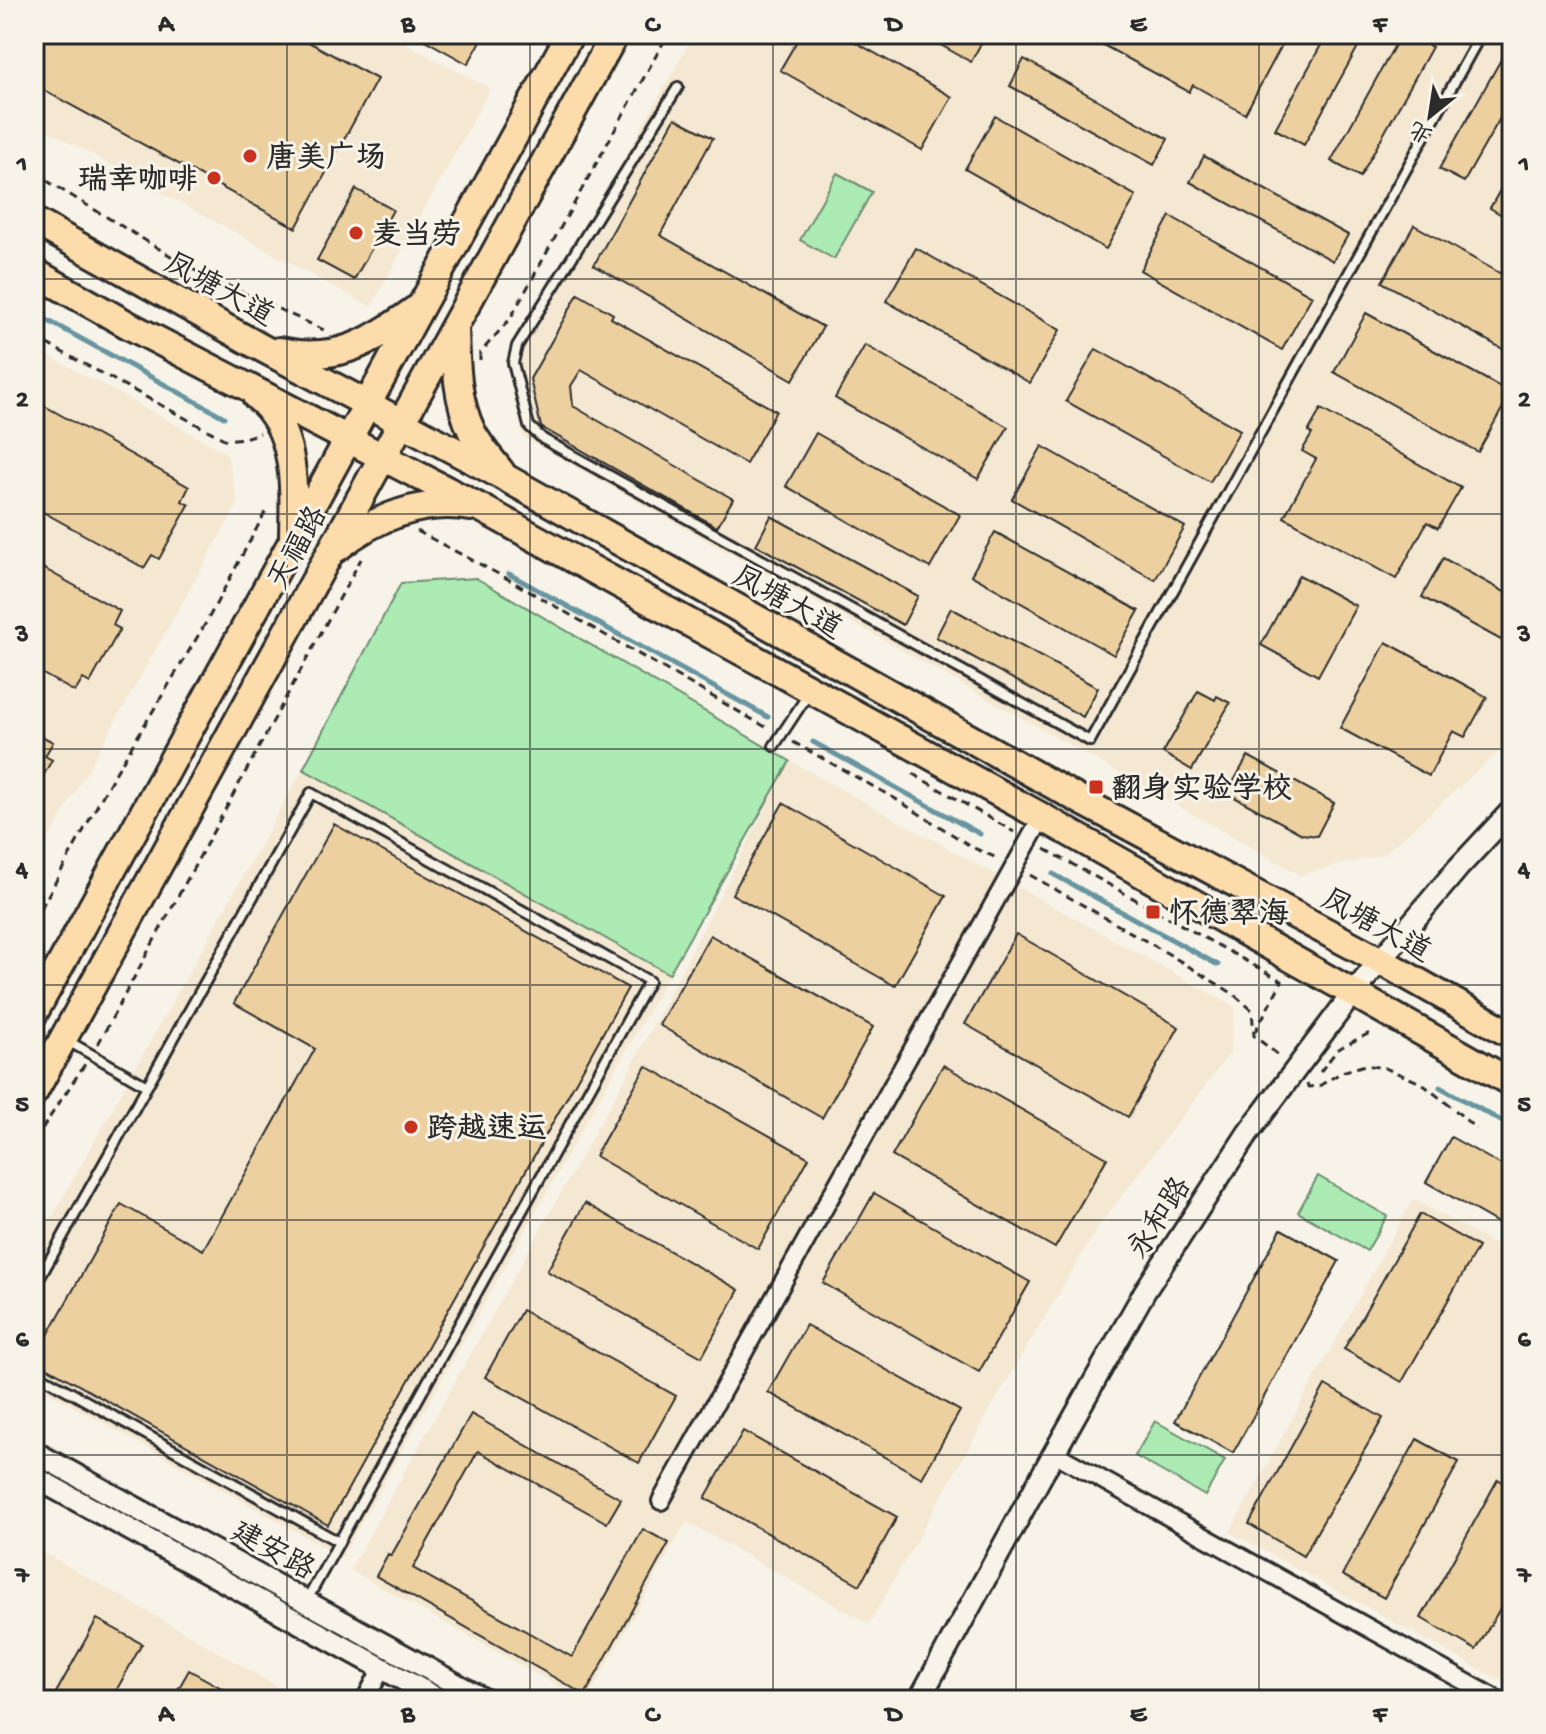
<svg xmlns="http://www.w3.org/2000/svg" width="1546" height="1734" font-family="'Gochi Hand','LXGW WenKai TC',sans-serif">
  <rect width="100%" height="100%" fill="#f7f3e8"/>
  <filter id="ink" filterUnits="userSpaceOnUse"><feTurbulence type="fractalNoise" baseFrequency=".0125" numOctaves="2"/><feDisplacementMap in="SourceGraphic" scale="16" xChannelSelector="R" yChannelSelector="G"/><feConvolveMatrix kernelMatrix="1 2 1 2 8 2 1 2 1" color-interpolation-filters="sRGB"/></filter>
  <g filter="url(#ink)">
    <g fill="#f4e8d2">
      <path d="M34 34H389L490 89 371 307 34 123Z"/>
      <path d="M694 34H1512V740L1384 854 1300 875 523 437 509 364Z"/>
      <path d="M34 348 227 453 238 504 34 865Z"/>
      <path d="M790 761 1235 1007 1230 1053 1099 1226 1014 1368 869 1624 686 1522 587 1700H583L350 1570 633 1064Z"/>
      <path d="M303 769 669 974 342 1557 34 1384V1249Z"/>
      <path d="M1413 1199 1512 1254V1682L1510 1686 1230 1532Z"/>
      <path d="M34 1547 194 1638 300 1700H34Z"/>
    </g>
    <g fill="#acebb3" stroke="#6c8b6f" stroke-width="2">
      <path d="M837 173 872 192 834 259 800 240Z"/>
      <path d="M476 578 790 761 669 974 303 769 401 583Z"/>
      <path d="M1318 1176 1387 1216 1367 1251 1298 1212Z"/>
      <path d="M1155 1421 1225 1460 1205 1496 1135 1456Z"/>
    </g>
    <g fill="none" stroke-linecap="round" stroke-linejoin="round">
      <g stroke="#6795a0" stroke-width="5">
        <path d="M34 313 224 417"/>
        <path d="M509 574 768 717"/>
        <path d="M813 742 980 834"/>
        <path d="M1053 874 1218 965"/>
        <path d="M1440 1087 1512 1127"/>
      </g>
    </g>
    <g fill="#ecd0a0" stroke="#2b2b2b" stroke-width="2">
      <path d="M34 34H294L377 79 296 228 34 85Z"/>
      <path d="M414 34H485L468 64Z"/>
      <path d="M801 34H841L952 97 922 150 780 70Z"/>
      <path d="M921 34H986L971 62Z"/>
      <path d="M1083 34H1288L1245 114 1193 85 1189 92Z"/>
      <path d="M1327 34H1365L1304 145 1275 129Z"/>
      <path d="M1401 34H1408L1432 47 1360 177 1331 161Z"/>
      <path d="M1512 40V97L1464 182 1439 169Z"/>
      <path d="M1024 59 1168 139 1154 165 1010 86Z"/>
      <path d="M995 116 1136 196 1106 249 965 169Z"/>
      <path d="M675 118 713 138 660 235 823 327 793 380 594 265Z"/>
      <path d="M1204 156 1348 235 1333 261 1190 182Z"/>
      <path d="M1512 169V221L1490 208Z"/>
      <path d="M356 189 393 210 354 280 317 260Z"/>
      <path d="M1170 216 1312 296 1282 350 1140 270Z"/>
      <path d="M1414 225 1512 280V354L1382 282Z"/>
      <path d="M916 248 1060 330 1030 383 886 301Z"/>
      <path d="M578 294 613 314 611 318 776 411 746 464 581 370 571 386 573 406 733 499 717 527 541 427 530 379Z"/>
      <path d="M1366 313 1511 393 1478 452 1334 372Z"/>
      <path d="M865 345 1008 427 978 479 835 398Z"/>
      <path d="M1096 349 1240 430 1210 482 1066 401Z"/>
      <path d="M34 400 189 487 182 501 189 505 159 559 152 555 144 568 34 507Z"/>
      <path d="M1321 409 1461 488 1438 528 1427 522 1396 579 1284 517 1316 459 1302 451 1312 434 1308 432Z"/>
      <path d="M816 433 960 515 930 568 786 486Z"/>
      <path d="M1042 446 1185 527 1155 580 1012 499Z"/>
      <path d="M771 516 918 596 903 625 756 545Z"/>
      <path d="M995 532 1139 611 1114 655 971 575Z"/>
      <path d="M1443 558 1512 596V646L1422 597Z"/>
      <path d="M34 563 120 611 113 625 120 629 90 683 83 679 75 692 34 669Z"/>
      <path d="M1299 575 1356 606 1318 676 1261 645Z"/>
      <path d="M951 608 1098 688 1083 717 936 637Z"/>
      <path d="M1386 642 1487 697 1465 737 1453 731 1429 776 1340 728Z"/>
      <path d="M1198 691 1215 700 1217 696 1230 703 1192 770 1163 753Z"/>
      <path d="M34 732 53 742 45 756 52 760 34 792Z"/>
      <path d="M1248 756 1334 803 1317 836 1302 834 1227 793Z"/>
      <path d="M783 803 946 896 895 986 732 894Z"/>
      <path d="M334 824 628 988 328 1525 34 1360 121 1204 203 1250 315 1049 234 1003Z"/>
      <path d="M1016 934 1179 1027 1128 1117 965 1024Z"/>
      <path d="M710 935 873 1027 822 1118 659 1025Z"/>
      <path d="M943 1065 1107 1158 1055 1248 892 1156Z"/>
      <path d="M646 1066 809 1158 758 1249 595 1156Z"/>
      <path d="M1451 1137 1512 1171V1231L1426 1182Z"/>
      <path d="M874 1193 1030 1282 979 1372 823 1283Z"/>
      <path d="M585 1203 739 1290 702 1357 547 1271Z"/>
      <path d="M1420 1214 1478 1247 1402 1382 1344 1349Z"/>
      <path d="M1281 1229 1339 1261 1233 1453 1175 1421Z"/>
      <path d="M522 1310 676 1396 639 1463 485 1377Z"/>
      <path d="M806 1325 960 1411 922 1478 768 1392Z"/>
      <path d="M1325 1385 1383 1418 1303 1556 1249 1524Z"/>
      <path d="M471 1414 621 1499 607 1523 478 1451 413 1568 572 1657 643 1529 669 1543 585 1695 376 1576 388 1554 391 1556Z"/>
      <path d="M743 1431 897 1517 860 1585 705 1498Z"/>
      <path d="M1417 1439 1459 1462 1384 1598 1342 1575Z"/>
      <path d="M1498 1479 1512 1488V1588L1476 1650 1421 1618Z"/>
      <path d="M97 1619 142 1644 111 1700H52Z"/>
      <path d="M189 1670 243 1700H172Z"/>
    </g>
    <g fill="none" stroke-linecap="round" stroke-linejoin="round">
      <defs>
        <g id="service">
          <path d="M678 87 517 346 513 363 529 426 543 439 1090 741 1481 34"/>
          <path d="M774 746 809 693"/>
          <path d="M68 1041 147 1086"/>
          <path d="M34 1288 311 793 649 981 307 1600"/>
          <path d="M34 1372 339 1542"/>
        </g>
        <g id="minor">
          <path d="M1054 1453 1498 1700"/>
          <path d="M661 1501 1042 817"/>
          <path d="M365 1700 382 1668"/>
        </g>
        <g id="tertiary">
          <path d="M34 1452 485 1700"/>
          <path d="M34 1477 440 1700"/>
          <path d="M919 1700 1054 1453 1145 1291 1248 1133 1353 993 1458 868 1512 810"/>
        </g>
        <g id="primary">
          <path d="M34 221 260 347 506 478 1078 799 1381 961 1512 1035"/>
          <path d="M34 272 130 326 481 508 1042 817 1512 1083"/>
          <path d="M455 327C456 363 456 399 472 432 480 447 491 459 501 472"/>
          <path d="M279 351C336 363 370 343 415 310"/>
          <path d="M256 396C297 429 294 487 293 535"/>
          <path d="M337 548C375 517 422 499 471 507"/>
          <path d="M34 1013 570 34"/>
          <path d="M34 1092 615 34"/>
        </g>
      </defs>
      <use href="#service" stroke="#2b2b2b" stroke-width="14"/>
      <use href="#minor" stroke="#2b2b2b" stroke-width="22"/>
      <use href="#tertiary" stroke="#2b2b2b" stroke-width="26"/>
      <use href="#primary" stroke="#2b2b2b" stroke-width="32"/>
      <g stroke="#2b2b2b" stroke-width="3" stroke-dasharray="8 6" stroke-linecap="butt">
        <path d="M34 173 194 270 326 331"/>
        <path d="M34 337 226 440 244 438 260 433"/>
        <path d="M480 360V353L510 319 668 34"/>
        <path d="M417 531 506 578 769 729"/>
        <path d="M793 742 894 798 974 848 999 859"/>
        <path d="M913 774 1014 832"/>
        <path d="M1045 849 1282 981 1255 1032"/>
        <path d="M1030 875 1167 953 1232 993 1252 1010 1254 1036 1281 1057"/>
        <path d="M34 921 109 784 207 621 267 509"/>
        <path d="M98 1044 361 559"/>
        <path d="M1320 1072 1338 1049 1374 1031"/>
        <path d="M1307 1084 1308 1087 1319 1086 1342 1072 1365 1065 1385 1068 1421 1083 1454 1109 1476 1129"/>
        <path d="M34 1141 85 1064"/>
      </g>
      <use href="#service" stroke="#f7f3e8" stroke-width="8"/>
      <use href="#minor" stroke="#f7f3e8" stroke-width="16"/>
      <use href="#tertiary" stroke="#f7f3e8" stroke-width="20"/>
      <use href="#primary" stroke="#fddcac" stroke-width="26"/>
    </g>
  </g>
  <path fill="none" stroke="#2b2b2b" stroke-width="2" stroke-opacity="0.55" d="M287 34V1700M530 34V1700M773 34V1700M1016 34V1700M1259 34V1700M34 279H1512M34 514H1512M34 749H1512M34 985H1512M34 1220H1512M34 1455H1512"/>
  <g fill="#c8321e" stroke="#f7f3e8" stroke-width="3">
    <circle cx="250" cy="156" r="8"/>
    <circle cx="214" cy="178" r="8"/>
    <circle cx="356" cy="233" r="8"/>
    <rect x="1088" y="779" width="16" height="16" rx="4"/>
    <rect x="1145" y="904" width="16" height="16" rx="4"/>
    <circle cx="411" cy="1127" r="8"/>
  </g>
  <g text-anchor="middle" stroke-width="6" stroke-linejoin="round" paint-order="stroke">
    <g font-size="30" font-weight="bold" fill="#2b2b2b" stroke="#f7f3e8" text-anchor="start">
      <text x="266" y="166">唐美广场</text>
      <text x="198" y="188" text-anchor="end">瑞幸咖啡</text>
      <text x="372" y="243">麦当劳</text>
      <text x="1112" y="797">翻身实验学校</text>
      <text x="1169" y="922">怀德翠海</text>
      <text x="427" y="1137">跨越速运</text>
    </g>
    <g font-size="30" fill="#2b2b2b" stroke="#f7f3e8">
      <text transform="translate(220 288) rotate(29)" y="10">凤塘大道</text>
      <text transform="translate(296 547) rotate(-61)" y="10">天福路</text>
      <text transform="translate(788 601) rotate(29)" y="10">凤塘大道</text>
      <text transform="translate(1377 924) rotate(29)" y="10">凤塘大道</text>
      <text transform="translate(1158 1217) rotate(-57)" y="10">永和路</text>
      <text transform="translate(274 1549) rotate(29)" y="10">建安路</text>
    </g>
  </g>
  <rect width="1546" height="1734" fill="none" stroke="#f7f3e8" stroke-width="88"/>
  <g transform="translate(1430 116) rotate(210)" stroke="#f7f3e8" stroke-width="6" paint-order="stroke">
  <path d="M0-6L14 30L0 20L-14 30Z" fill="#2b2b2b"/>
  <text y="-12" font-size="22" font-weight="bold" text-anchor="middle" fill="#2b2b2b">北</text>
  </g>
  <rect x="44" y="44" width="1458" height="1646" fill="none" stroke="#2b2b2b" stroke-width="3"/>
  <g font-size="26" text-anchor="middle" font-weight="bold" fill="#2b2b2b">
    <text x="166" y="31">A</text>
    <text x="408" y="31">B</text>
    <text x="652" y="31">C</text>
    <text x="894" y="31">D</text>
    <text x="1138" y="31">E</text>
    <text x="1380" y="31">F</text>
    <text x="22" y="171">1</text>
    <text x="1524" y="171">1</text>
    <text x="22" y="406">2</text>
    <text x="1524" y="406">2</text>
    <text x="22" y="641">3</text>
    <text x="1524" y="641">3</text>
    <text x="22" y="876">4</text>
    <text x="1524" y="876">4</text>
    <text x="22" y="1111">5</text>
    <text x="1524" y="1111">5</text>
    <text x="22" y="1346">6</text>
    <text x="1524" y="1346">6</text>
    <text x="22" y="1582">7</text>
    <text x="1524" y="1582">7</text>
    <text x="166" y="1721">A</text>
    <text x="408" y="1721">B</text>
    <text x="652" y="1721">C</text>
    <text x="894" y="1721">D</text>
    <text x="1138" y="1721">E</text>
    <text x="1380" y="1721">F</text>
  </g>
</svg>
